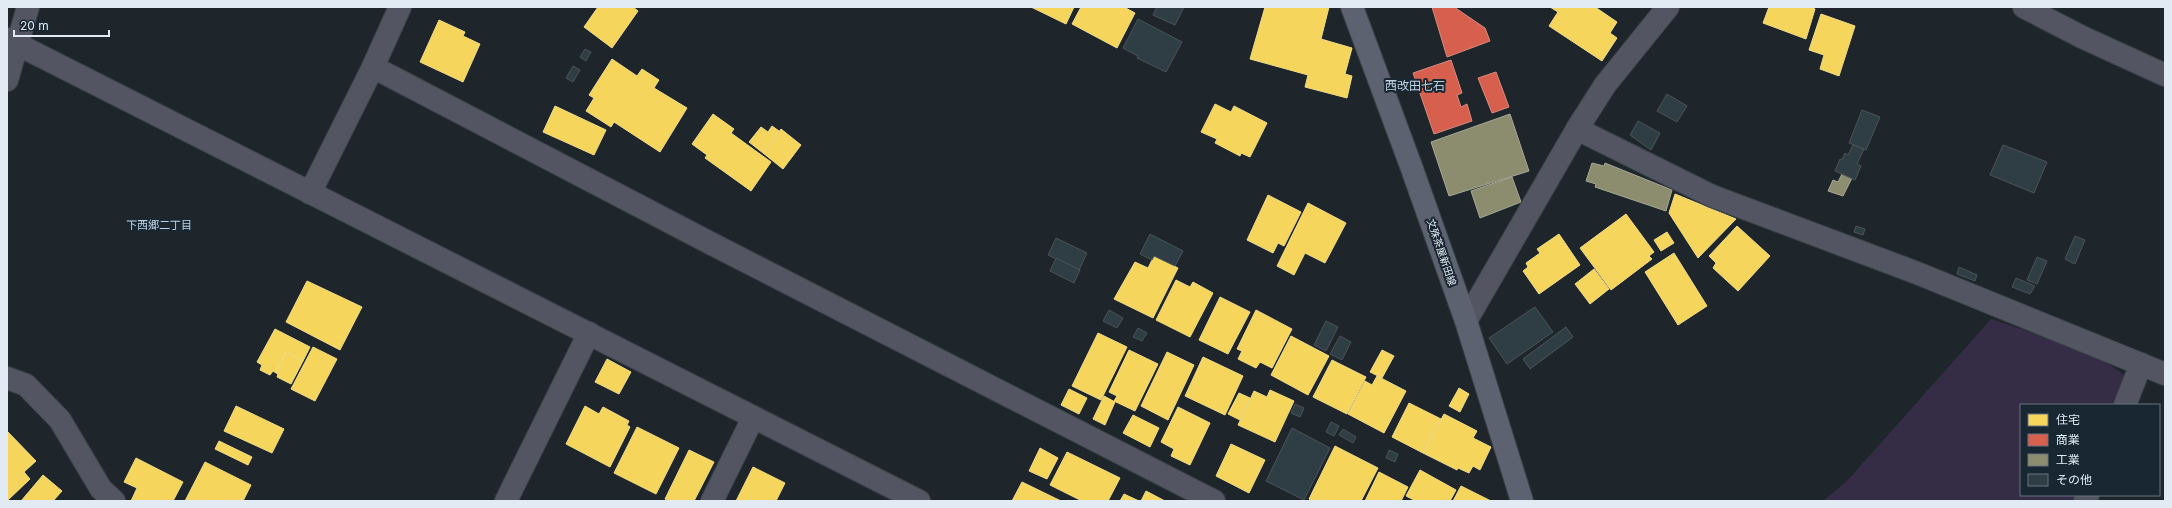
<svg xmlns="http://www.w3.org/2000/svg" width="2172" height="508" font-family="Inter,'Noto Sans JP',sans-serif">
  <rect width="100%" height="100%" fill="#1e262c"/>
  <path fill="#352c46" d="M1991 319 2093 353 2127 377 2115 405H2021V495H2078L2076 501H1823L1847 481Z"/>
  <g fill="#f6d55c" stroke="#f0dc89">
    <path d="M598 7H633L638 11 612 48 584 27Z"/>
    <path d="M1031 7H1074L1066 24Z"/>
    <path d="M1081 7H1124L1135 13 1117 48 1072 24Z"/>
    <path d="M1265 7H1329L1321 39 1352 48 1345 74 1352 76 1347 98 1305 87 1308 75 1250 59Z"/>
    <path d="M1550 7H1595L1617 22 1610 33 1617 38 1602 61 1549 26 1558 12Z"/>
    <path d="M1769 7H1809L1815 9 1806 39 1763 23Z"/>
    <path d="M1821 14 1855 26 1839 76 1820 69 1824 55 1809 50Z"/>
    <path d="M439 20 465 32 463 36 480 44 463 82 420 62Z"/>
    <path d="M612 59 637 76 642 69 659 80 654 88 687 108 660 152 614 122 611 127 586 111 594 98 589 95Z"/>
    <path d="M1215 104 1231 112 1234 106 1267 123 1250 157 1241 153 1240 156 1215 143 1217 139 1201 132Z"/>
    <path d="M555 106 606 130 594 155 543 132Z"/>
    <path d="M713 114 734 129 731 133 771 162 751 191 705 158 707 155 692 144Z"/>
    <path d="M772 126 779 131 763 153 749 142 761 127 768 132Z"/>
    <path d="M781 129 801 145 783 169 763 153Z"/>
    <path d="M1675 194 1736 219 1698 258 1669 213Z"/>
    <path d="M1268 195 1301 212 1284 246 1278 243 1273 253 1247 240Z"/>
    <path d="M1308 203 1346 223 1325 263 1305 253 1294 275 1277 266Z"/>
    <path d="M1626 214 1654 252 1649 256 1652 259 1611 290 1580 248Z"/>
    <path d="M1737 226 1770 256 1738 291 1713 268 1716 263 1709 256Z"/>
    <path d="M1667 232 1674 243 1661 251 1654 240Z"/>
    <path d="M1559 234 1580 265 1539 294 1523 271 1528 267 1526 263 1540 253 1537 249Z"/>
    <path d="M1674 253 1707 306 1678 325 1645 272Z"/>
    <path d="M1154 256 1178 268 1153 318 1114 299 1135 262 1148 268Z"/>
    <path d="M1594 269 1609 289 1590 304 1575 284Z"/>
    <path d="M1176 280 1190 287 1193 282 1213 293 1190 337 1156 320Z"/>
    <path d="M307 281 362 307 340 350 286 322Z"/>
    <path d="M1220 297 1250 312 1228 354 1199 340Z"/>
    <path d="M1256 310 1292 329 1272 368 1260 362 1256 368 1238 359 1242 351 1237 349Z"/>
    <path d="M275 329 310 347 303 361 286 352 276 373 273 371 270 375 260 370 262 365 257 362Z"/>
    <path d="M1098 333 1127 347 1101 400 1072 386Z"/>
    <path d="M1291 336 1329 356 1308 395 1271 375Z"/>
    <path d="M313 347 337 359 315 401 291 389Z"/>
    <path d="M1129 350 1158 364 1135 411 1114 401 1117 396 1109 392Z"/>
    <path d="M1382 350 1394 356 1382 378 1370 372Z"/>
    <path d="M286 352 303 361 291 384 277 377 278 374 276 373Z"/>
    <path d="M1167 352 1194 365 1168 420 1141 406Z"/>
    <path d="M1203 357 1243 376 1225 415 1185 396Z"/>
    <path d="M607 359 631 372 619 394 595 382Z"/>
    <path d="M1332 360 1366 377 1347 414 1313 397Z"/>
    <path d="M1377 376 1406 391 1384 433 1348 414 1365 381 1372 385Z"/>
    <path d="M1459 388 1469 394 1460 412 1449 406Z"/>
    <path d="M1069 389 1087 398 1079 414 1061 405Z"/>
    <path d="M1270 390 1294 401 1275 442 1238 425 1254 391 1267 397Z"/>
    <path d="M1239 393 1250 398 1240 420 1228 414Z"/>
    <path d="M1104 396 1115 402 1105 425 1093 419Z"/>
    <path d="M1409 403 1441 419 1423 453 1392 437Z"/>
    <path d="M236 406 284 429 272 453 224 431Z"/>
    <path d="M585 406 599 414 603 407 629 421 627 425 630 427 610 467 566 444Z"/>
    <path d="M1178 407 1210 423 1190 465 1171 456 1174 449 1161 442Z"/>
    <path d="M1444 414 1477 431 1473 438 1491 447 1480 470 1473 466 1469 473 1458 468 1457 470 1423 453Z"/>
    <path d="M1133 415 1159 428 1150 447 1123 433Z"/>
    <path d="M637 427 679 448 656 494 614 473Z"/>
    <path d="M7 431 36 461 24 472 30 479 7 501Z"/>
    <path d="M219 441 252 457 248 465 215 449Z"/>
    <path d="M1231 444 1265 460 1249 493 1216 476Z"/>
    <path d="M1335 446 1378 468 1361 501H1312L1309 499Z"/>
    <path d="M1040 448 1058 458 1047 479 1029 471Z"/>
    <path d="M689 450 714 462 694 501H669L665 499Z"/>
    <path d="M1067 452 1120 478 1108 501H1082L1050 485Z"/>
    <path d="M136 458 183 482 173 501H131L137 488 124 482Z"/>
    <path d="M205 462 251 485 243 501H185Z"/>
    <path d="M753 467 785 483 776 501H736Z"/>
    <path d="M1420 470 1456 490 1450 501H1416L1406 496Z"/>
    <path d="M1379 472 1408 487 1401 501H1365Z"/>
    <path d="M43 475 62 491 53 501H21Z"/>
    <path d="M1022 482 1061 501H1012Z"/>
    <path d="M1461 486 1491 501H1453Z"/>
    <path d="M1146 491 1165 501H1141Z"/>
    <path d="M1124 494 1139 501H1120Z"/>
  </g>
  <g fill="#d6604d" stroke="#da8a7f">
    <path d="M1432 7H1454L1485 28 1490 41 1447 57Z"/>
    <path d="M1451 60 1462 93 1457 95 1461 107 1467 104 1472 121 1434 134 1413 73Z"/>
    <path d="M1496 72 1509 107 1492 113 1478 78Z"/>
  </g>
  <g fill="#8c8c6e" stroke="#a6a896">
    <path d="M1510 114 1529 171 1449 196 1431 142Z"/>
    <path d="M1592 163 1604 166 1605 163 1672 190 1666 211 1595 187 1596 184 1586 181Z"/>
    <path d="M1842 174 1852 178 1843 196 1828 191 1833 180 1838 182Z"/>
    <path d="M1512 177 1521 202 1480 218 1471 191Z"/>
  </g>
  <g fill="#2f3e44" stroke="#4b5357">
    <path d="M1157 7H1184L1175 25 1153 15Z"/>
    <path d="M1138 19 1182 42 1166 72 1137 58 1138 56 1123 48Z"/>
    <path d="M585 49 591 52 586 61 580 57Z"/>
    <path d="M573 66 580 70 573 82 566 78Z"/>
    <path d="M1667 94 1687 106 1677 122 1657 111Z"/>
    <path d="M1862 110 1880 117 1866 150 1849 143Z"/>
    <path d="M1638 121 1660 133 1651 150 1630 135Z"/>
    <path d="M1853 145 1864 149 1857 164 1861 166 1855 180 1835 171 1840 159 1842 160 1845 153 1848 155Z"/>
    <path d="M2003 145 2047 162 2034 193 1990 175Z"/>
    <path d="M1856 226 1865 229 1863 235 1854 232Z"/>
    <path d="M1150 234 1183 251 1175 266 1154 256 1152 260 1140 254Z"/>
    <path d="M2075 236 2085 240 2075 264 2065 259Z"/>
    <path d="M1056 238 1087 253 1079 270 1048 255Z"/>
    <path d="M2037 257 2047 261 2037 284 2027 280Z"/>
    <path d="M1056 258 1080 270 1074 283 1050 271Z"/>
    <path d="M1959 267 1977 275 1975 281 1957 274Z"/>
    <path d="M2016 278 2035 286 2030 294 2012 287Z"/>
    <path d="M1535 307 1553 332 1507 364 1489 338Z"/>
    <path d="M1109 310 1123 318 1117 328 1103 321Z"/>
    <path d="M1326 321 1338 327 1326 351 1314 345Z"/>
    <path d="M1566 327 1573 337 1530 369 1523 359Z"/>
    <path d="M1138 328 1147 333 1142 341 1133 337Z"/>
    <path d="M1340 336 1351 342 1342 360 1330 354Z"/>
    <path d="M1295 404 1304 408 1300 417 1291 413Z"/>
    <path d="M1331 422 1339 426 1334 436 1326 432Z"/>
    <path d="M1292 428 1330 448 1304 500 1266 481Z"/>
    <path d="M1343 429 1356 437 1353 443 1339 435Z"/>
    <path d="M1389 450 1398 454 1395 462 1386 458Z"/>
  </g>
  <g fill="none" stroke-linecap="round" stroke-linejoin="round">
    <defs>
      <g id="minor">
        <path d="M2024 7 2082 37 2165 75"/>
        <path d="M7 39 919 501"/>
        <path d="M373 67 714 245 1214 501"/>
        <path d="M1577 129 1712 196 1917 273 2165 374"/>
        <path d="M310 193 373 67 400 7"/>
        <path d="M1466 321 1577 129 1605 85 1668 7"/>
        <path d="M7 378 26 385 60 420 101 489 114 501"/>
        <path d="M2125 405 2141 364"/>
        <path d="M506 501 589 333"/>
        <path d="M712 501 753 418"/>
        <path d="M2085 501 2088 495"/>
      </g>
      <path id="tertiary" d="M7 80 28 7"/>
      <path id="secondary" d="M1352 7 1411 166 1466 321 1522 501"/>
    </defs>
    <use href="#minor" stroke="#3a4247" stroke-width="24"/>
    <use href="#tertiary" stroke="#3a4247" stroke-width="24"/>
    <use href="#secondary" stroke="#3a4247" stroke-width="24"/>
    <use href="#minor" stroke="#535662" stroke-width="22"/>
    <use href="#tertiary" stroke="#535662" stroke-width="22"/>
    <use href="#secondary" stroke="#5d6270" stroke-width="22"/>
  </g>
  <g text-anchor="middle" stroke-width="4" stroke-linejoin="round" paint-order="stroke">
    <g font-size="10" fill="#e2ebf3" stroke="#182732">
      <text transform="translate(1442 252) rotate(71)" y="4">文殊茶屋新田線</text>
    </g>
    <g font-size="11" fill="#bed1e0" stroke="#182732">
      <text x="159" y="229">下西郷二丁目</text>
    </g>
    <g font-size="12" fill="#bed1e0" stroke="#182732">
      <text x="1415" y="90">西改田七石</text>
    </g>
  </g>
  <rect width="2172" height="508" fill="none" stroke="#e2ebf3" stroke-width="16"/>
  <rect x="2020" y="404" width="140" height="92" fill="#182732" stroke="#69757f"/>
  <rect x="2028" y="414" width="20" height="12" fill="#f6d55c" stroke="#69757f"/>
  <text x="2056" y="424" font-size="12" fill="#e2ebf3">住宅</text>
  <rect x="2028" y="434" width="20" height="12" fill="#d6604d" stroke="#69757f"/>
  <text x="2056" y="444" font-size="12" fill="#e2ebf3">商業</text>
  <rect x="2028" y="454" width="20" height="12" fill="#8c8c6e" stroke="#69757f"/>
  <text x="2056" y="464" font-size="12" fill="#e2ebf3">工業</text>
  <rect x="2028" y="474" width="20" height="12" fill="#2f3e44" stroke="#69757f"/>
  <text x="2056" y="484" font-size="12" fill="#e2ebf3">その他</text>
  <path d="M14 30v6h95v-6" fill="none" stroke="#e2ebf3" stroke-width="2"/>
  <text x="20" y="30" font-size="12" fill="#e2ebf3" stroke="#182732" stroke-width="3" paint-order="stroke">20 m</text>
</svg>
